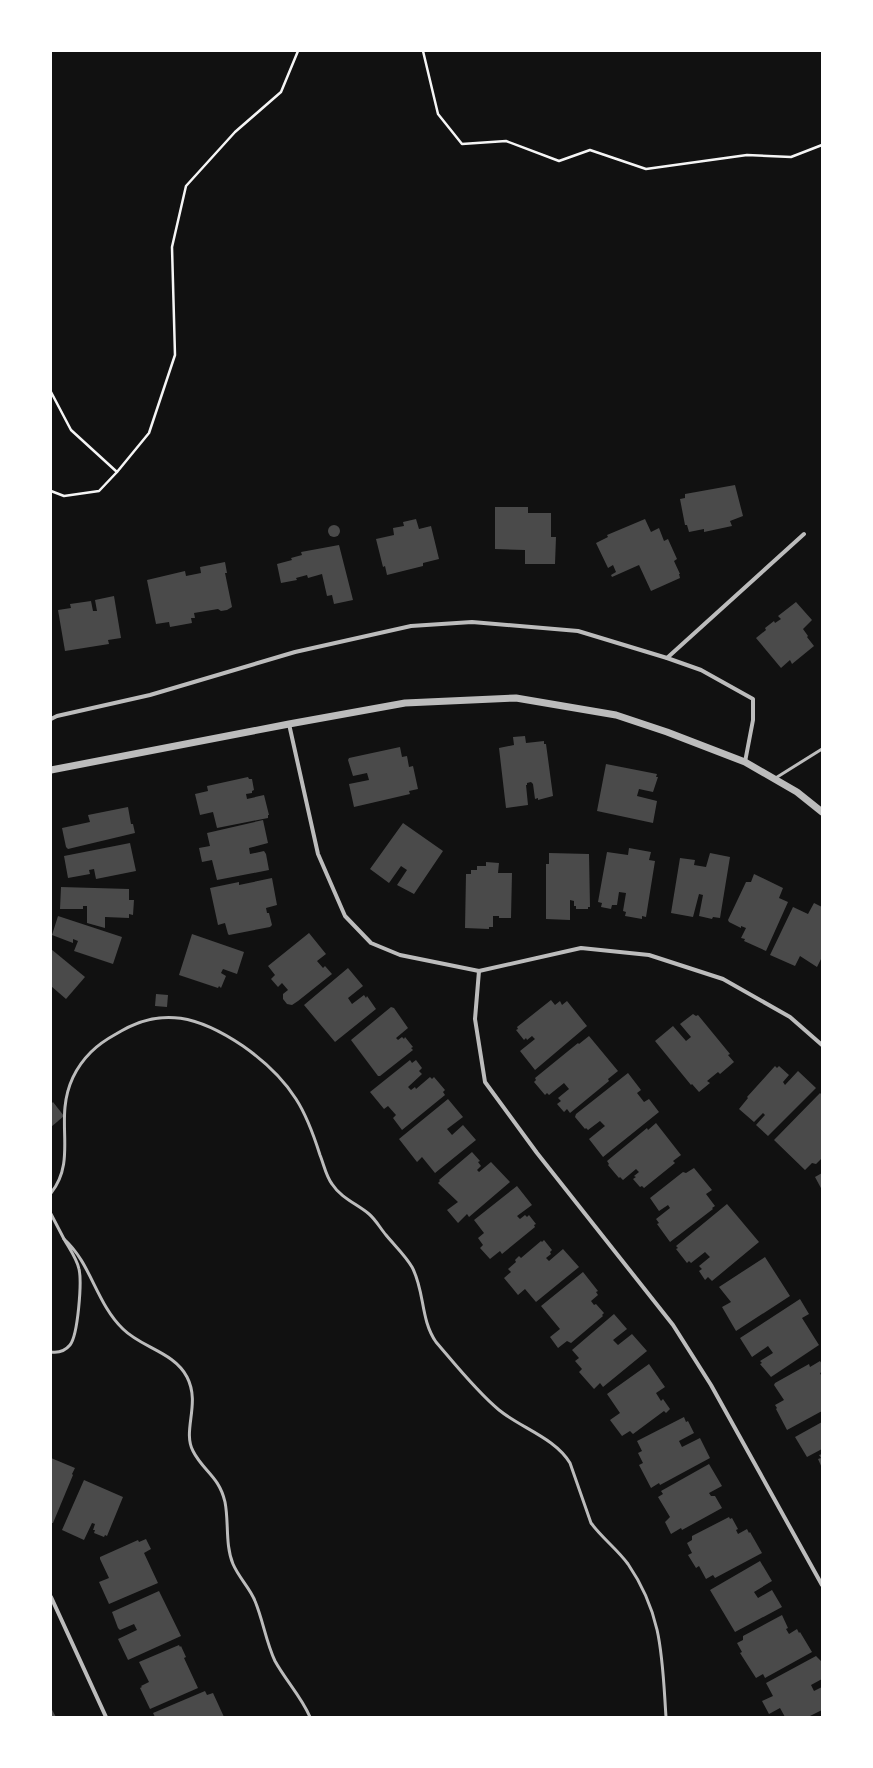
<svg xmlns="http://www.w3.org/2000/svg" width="873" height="1768" font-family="Raleway,sans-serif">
  <rect width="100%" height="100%" fill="#111"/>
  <g fill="#4a4a4a">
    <path d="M735 485 743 516 730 521 732 526 704 532V529L689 532 687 525H685L680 499 685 498V494Z"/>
    <path d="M495 507H528V513H551V537H556L555 564H525V550L495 549Z"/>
    <path d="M416 519 419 529 431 526 439 559 423 563V566L387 575 385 566 383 567 376 539 394 535 393 528 404 526 403 522Z"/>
    <path d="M645 519 651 532 659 528 664 541 668 539 677 559 674 561 680 574H679L680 578 651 591 639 565 612 577 611 575 616 572 613 565 608 568 596 543 608 537 607 535Z"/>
    <circle cx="334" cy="531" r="6"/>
    <path d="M339 545 353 600 334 604 332 595 327 596 322 574 308 578 307 575 296 578 297 580 281 583 277 564 292 560 291 558 302 555 301 552Z"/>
    <path d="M225 562 227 573H225L232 607 227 610 221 611 218 609 194 613 195 618H191L192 623 170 627 169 622 156 624 147 580 185 571 186 576 201 573 200 567Z"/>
    <path d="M114 596 121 638 108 640 109 644 65 651 58 610 71 608 70 604 91 601 93 611H97L95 600Z"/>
    <path d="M796 602 812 620 803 629 808 636 807 637 814 646 792 664 790 660 781 668 756 638 766 630 765 628 774 621 775 623 781 619 778 616Z"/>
    <path d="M525 736 526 743 544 741V744H546L553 796 538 800V798L535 799 533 784 531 782 527 783V785H526L528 805 506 808 499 748 514 745 513 737Z"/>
    <path d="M400 747 402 757 407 756 409 767 413 766 418 789 409 791 410 794 354 807 349 784 369 780 367 773 353 776 348 760 349 758Z"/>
    <path d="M606 764 657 774 656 777H658L653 792 639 789 637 796 657 801 653 823 597 811Z"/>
    <path d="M248 777 249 779H252L254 790 252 791V793L246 794 247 799 264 795 269 815H268V818L217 828 213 812 200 815 195 794 208 791 207 786Z"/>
    <path d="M128 807 131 824H133L135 833 68 849 66 847 62 828 90 822 88 815Z"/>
    <path d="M263 820 268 843 249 848 250 854 264 851 266 854 269 870 217 880 212 860 202 862 199 848 210 846 207 833Z"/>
    <path d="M403 823 443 851 414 894 397 885 407 870 401 866 389 883 370 869Z"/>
    <path d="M130 843 136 871 96 879 94 869 89 870 90 874 68 878 64 856Z"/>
    <path d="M629 848 651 852 649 860 655 861 646 917 642 916V919L625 916 626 912 623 911 626 893 619 892 617 905H612L611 909 601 907 602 903 598 902 607 852 628 855Z"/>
    <path d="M549 853 589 854 590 907H588V909H576V906H574V901L570 900V920L546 919V864H549Z"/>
    <path d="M710 853 730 857 720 918 713 917 712 919 699 916 703 895 699 894 693 917 671 913 680 858 695 860 694 865 706 867Z"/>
    <path d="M486 862 499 863 498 873H512L511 918H499V916H493V927H489V929L465 928 466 874H471V870H477V866H486Z"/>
    <path d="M754 874 783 888 779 898 788 902 766 951 744 941 745 939 741 938 746 928 741 926V928L729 922 728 920 746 882H751Z"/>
    <path d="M272 878 277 905 266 908 267 913H269L272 925 270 927 229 935 228 934 225 923 218 925 210 888 239 882V885Z"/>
    <path d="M61 887 129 889V900H134L133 915 129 914V918L105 917V928L87 923V906H83V909H60Z"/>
    <path d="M814 903 822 907V957L817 967 800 956 795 966 770 955 793 907 808 914Z"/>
    <path d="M58 916 122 937 113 964 74 951 78 941 73 939V943L52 935Z"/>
    <path d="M309 933 326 954 317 961 323 968 325 966 332 974 298 1001 292 1005 287 1004 283 999V994L288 990 282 983 278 987 271 979 275 975 268 966Z"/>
    <path d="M192 934 244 952 237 974 223 969 221 973 226 976 221 988 219 986 218 988 179 975Z"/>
    <path d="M51 949 85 977 66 999 51 986Z"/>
    <path d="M348 968 363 986 348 998 352 1004 364 995 366 998 367 996 376 1009 335 1042 304 1005Z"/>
    <path d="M156 994 168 995 167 1007 155 1006Z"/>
    <path d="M551 1000 555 1005 560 1001 562 1005 567 1001 587 1026 535 1070 520 1051 535 1039 532 1036 527 1040 526 1038 524 1040 516 1030 518 1029 517 1027Z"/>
    <path d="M391 1007 394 1008 408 1028 396 1038 398 1040 402 1037 404 1039 405 1037 413 1047 411 1048 413 1050 380 1076H378L351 1040Z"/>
    <path d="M693 1014 696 1016 698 1015 730 1054 728 1055 734 1062 720 1074 718 1072 707 1081 710 1083 699 1092 692 1084 691 1085 655 1041 673 1026 686 1041 691 1037 680 1024Z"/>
    <path d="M589 1036 618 1071 608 1079 609 1081 570 1113 567 1109 564 1112 557 1104 561 1101 558 1098 569 1089 564 1083 549 1095 547 1093 545 1095 534 1082 536 1080 535 1078 578 1043 579 1044Z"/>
    <path d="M410 1060 412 1063 416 1060 422 1068 419 1071 422 1074 408 1087 411 1090 415 1087 416 1089 430 1077 432 1079 434 1077 445 1090 443 1092 445 1095 402 1130 393 1118 396 1115 388 1106 384 1109 370 1092Z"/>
    <path d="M775 1066 777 1068 779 1066 789 1075 783 1082 785 1085 798 1071 816 1088 768 1136 756 1125 765 1115 763 1113 754 1122 739 1109 748 1098 747 1097Z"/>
    <path d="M628 1073 641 1090 637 1093 644 1102 649 1099 659 1112 603 1157 589 1139 605 1126 600 1121 588 1130 586 1128 585 1129 575 1117 576 1114Z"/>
    <path d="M820 1093 822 1095V1158L816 1164 812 1163 805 1170 774 1140Z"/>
    <path d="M448 1099 463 1117 447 1129 452 1135 463 1125 476 1140 435 1173 422 1157 417 1162 399 1139Z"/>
    <path d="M53 1102 64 1116 51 1127V1104Z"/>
    <path d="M656 1123 681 1155 673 1161 675 1163 644 1188 642 1186 640 1187 633 1179 636 1177 634 1176 639 1172 636 1169 623 1180 620 1177 619 1178 608 1165 609 1164 607 1161 647 1128 648 1130Z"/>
    <path d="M472 1152 480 1161 478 1162 481 1166 477 1170 479 1172 491 1162 510 1182 469 1217 467 1214 458 1223 447 1210 458 1202 438 1183 440 1181 439 1180Z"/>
    <path d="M694 1168 712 1190 706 1194 715 1206 712 1208 713 1209 670 1242 657 1224 659 1223 656 1219 670 1208 668 1205 659 1211 650 1198 683 1172 686 1173Z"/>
    <path d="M822 1173V1190L815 1177Z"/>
    <path d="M517 1186 532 1205 517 1216 520 1219 525 1215 527 1217 529 1215 536 1224 534 1225 535 1227 502 1254 500 1251 490 1259 480 1248 483 1245 478 1238 484 1233 474 1220Z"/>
    <path d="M727 1204 759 1242 712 1281 708 1277 705 1280 699 1271 702 1269 699 1266 710 1257 705 1252 691 1263 689 1261 687 1263 676 1249 678 1248 676 1246Z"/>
    <path d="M544 1240 552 1250 550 1252 551 1254 546 1258 549 1261 563 1249 579 1267 536 1302 525 1289 518 1295 504 1278 511 1272 508 1269 516 1262 515 1260 519 1256 521 1258 541 1241 542 1242Z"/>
    <path d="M765 1257 790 1296 736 1331 722 1307 731 1302 719 1287Z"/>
    <path d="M583 1272 598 1291 596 1292 598 1295 591 1301 594 1305 596 1304 604 1313 602 1315 603 1316 571 1343 567 1341 558 1348 550 1337 560 1329 541 1306Z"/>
    <path d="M800 1299 809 1314 802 1318 819 1345 771 1377 760 1364 762 1363 760 1361 773 1353 768 1346 752 1357 740 1338Z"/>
    <path d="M614 1314 627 1329 613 1340 618 1345 632 1334 647 1351 603 1387 600 1383 594 1389 579 1372 582 1369 575 1361 579 1358 572 1350Z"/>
    <path d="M820 1361 822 1364V1372L820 1373 822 1377V1411L787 1430 776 1409 777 1408 775 1405 784 1400 774 1385 775 1383 809 1364 810 1367Z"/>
    <path d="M649 1364 665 1387 656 1393 661 1401 663 1399 670 1409 666 1413 664 1411 633 1434 630 1431 622 1436 610 1420 620 1413 607 1394Z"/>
    <path d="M684 1417 686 1422 688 1421 694 1433 679 1441 682 1447 700 1438 710 1458 660 1485 659 1483 651 1488 639 1465 643 1463 638 1453 642 1451 637 1441Z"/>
    <path d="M822 1422V1449L807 1457 795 1437Z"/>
    <path d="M822 1454V1468L818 1459 821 1458 819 1455Z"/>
    <path d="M51 1458 75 1468 72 1474 73 1475 53 1523H51Z"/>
    <path d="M709 1464 722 1486 709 1493 711 1496H715L722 1508 682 1530 681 1528 671 1534 665 1522 670 1517 658 1497 663 1494 661 1491Z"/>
    <path d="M84 1480 123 1497 107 1536 105 1535 104 1537 94 1533 95 1530H93L95 1524 92 1523 84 1540 62 1530Z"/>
    <path d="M729 1517 730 1519 732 1518 738 1529 736 1530 738 1534 747 1529 749 1533 750 1532 762 1553 715 1578 713 1575 706 1579 699 1566 696 1568 688 1555 692 1553 687 1543 692 1540V1536Z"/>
    <path d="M146 1539 151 1549 144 1553 158 1583 109 1604 99 1582 109 1578 100 1559V1557L138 1540 139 1542Z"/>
    <path d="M760 1561 772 1581 754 1592 758 1598 772 1590 782 1607 735 1632 710 1590Z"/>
    <path d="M159 1591 181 1636 128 1660 118 1639 137 1630 134 1624 120 1630 118 1628 112 1612Z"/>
    <path d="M782 1615 788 1628 786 1629 789 1634 797 1629 799 1633 800 1632 812 1652 765 1678 763 1674 756 1678 740 1653 742 1652 737 1643 743 1640V1636Z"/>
    <path d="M179 1645 180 1647 181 1646 186 1657 184 1658 198 1688 150 1709 140 1688 142 1687 141 1686 149 1682 139 1662Z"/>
    <path d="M816 1656 822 1662V1679L811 1685 814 1691 822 1687V1710L808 1717H785L780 1708 769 1714 762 1701 773 1696 766 1683Z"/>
    <path d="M205 1691 207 1695 213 1693 224 1717H155L153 1713Z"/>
    <path d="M51 1708 56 1717H51Z"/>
  </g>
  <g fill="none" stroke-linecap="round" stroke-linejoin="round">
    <g stroke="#f5f5f5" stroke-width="2.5">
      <path d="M423 51 438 114 462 144 506 141 559 161 590 150 646 169 747 155 791 157 822 145"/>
      <path d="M51 392 71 430 117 472 149 433 175 355 172 247 186 186 235 132 281 92 298 51"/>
      <path d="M51 491 64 496 99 491 117 472"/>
    </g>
    <g stroke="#bcbcbc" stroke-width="3">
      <path d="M774 779 822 749"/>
      <path d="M51 1193C72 1167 62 1137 65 1107 67 1086 76 1067 91 1052 98 1045 107 1039 116 1034 162 1005 200 1017 243 1046 263 1060 282 1077 296 1099 307 1116 314 1136 320 1155 324 1165 326 1176 332 1184 341 1198 357 1204 369 1214 376 1220 380 1228 386 1235 395 1246 405 1255 412 1267 425 1291 420 1319 436 1342 454 1363 477 1392 499 1410 521 1428 555 1438 570 1463L591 1523C602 1538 617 1549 628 1564 663 1615 662 1658 666 1717"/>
      <path d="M51 1214 64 1239"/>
      <path d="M51 1352C58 1353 65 1351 70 1345 78 1335 82 1282 79 1269 77 1259 69 1248 64 1239 91 1263 96 1303 123 1329 142 1348 174 1352 187 1377 201 1404 182 1430 193 1451 203 1471 219 1476 225 1502 229 1522 225 1545 233 1564 239 1578 250 1588 255 1601 263 1620 266 1642 275 1661 286 1681 301 1696 310 1717"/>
    </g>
    <g stroke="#bcbcbc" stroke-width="4">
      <path d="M667 658 804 534"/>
      <path d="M51 719 57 716 150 695 295 652 411 626 472 622 578 631 667 658 701 670 753 699V720L745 762"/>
      <path d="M289 724 318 854 345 916 371 943 400 955 479 971 581 948 649 955 723 979 790 1017 822 1045"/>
      <path d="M479 971 475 1019 485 1082 537 1153 673 1325 711 1385 822 1585"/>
      <path d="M51 1597 106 1717"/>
    </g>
    <path stroke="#bcbcbc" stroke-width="7" d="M51 770 289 724 405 703 516 698 616 715 667 732 745 762 797 792 822 812"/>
  </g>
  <rect width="873" height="1768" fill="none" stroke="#ffffff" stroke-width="104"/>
</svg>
